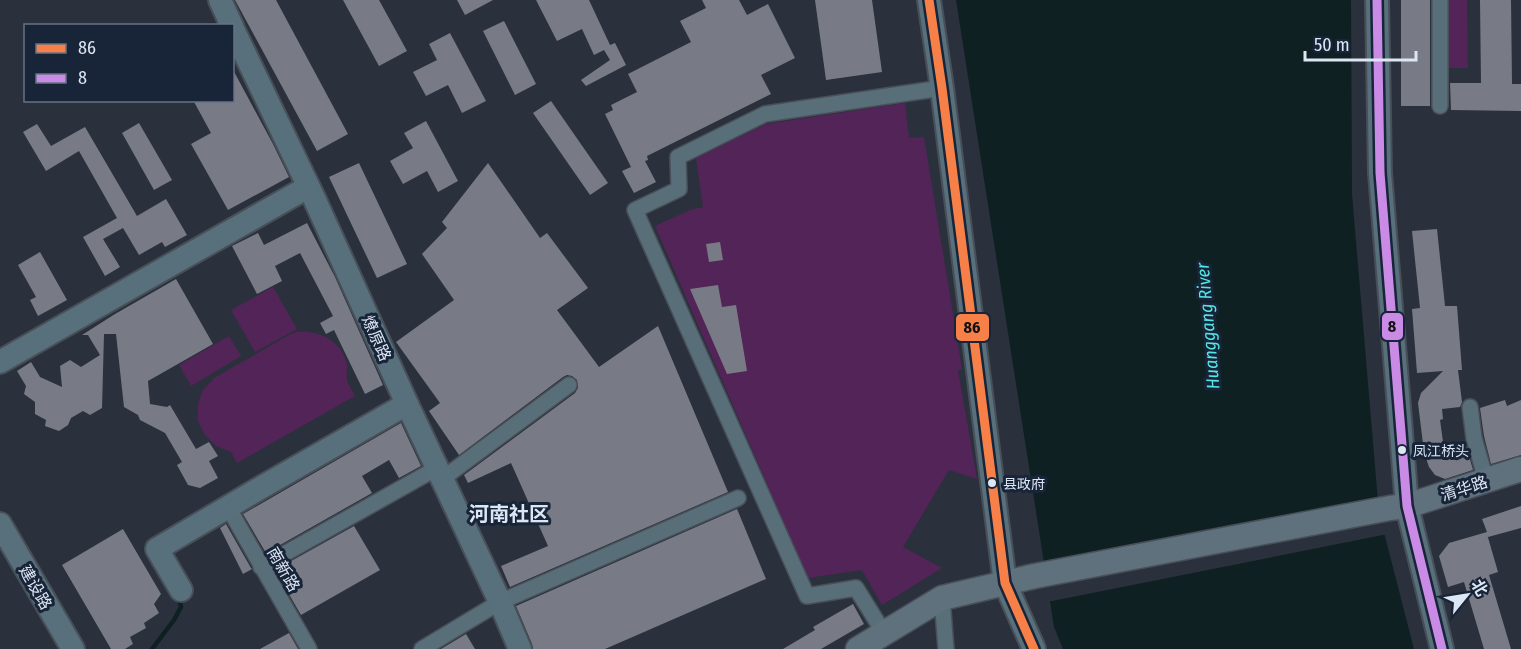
<svg xmlns="http://www.w3.org/2000/svg" width="1521" height="649" font-family="'Fira Sans Condensed','Noto Sans SC',sans-serif">
  <rect width="100%" height="100%" fill="#2a313c"/>
  <g fill="#522457">
    <path d="M1447 0H1467L1468 68H1447Z"/>
    <path d="M905 103 909 138 924 137 962 369 958 370 977 479 949 470 903 547 942 568 882 605 862 570 808 578 655 226 690 210 703 207 696 158 766 124Z"/>
    <path d="M273 287 297 329 255 352 231 310Z"/>
    <path d="M296 332C319 330 342 340 347 365 348 369 346 374 347 379 347 384 353 391 355 396L237 463 231 452 216 446 205 435 198 421V405L200 397 203 390 214 378 289 335Z"/>
    <path d="M229 336 241 356 191 386 179 365Z"/>
  </g>
  <path fill="#0e2021" d="M956 0H1351L1352 194 1379 513 1414 649H1063L1054 627Z"/>
  <path fill="#2a313c" d="M1381 497 1382 513 1388 534 1047 602 1042 565Z"/>
  <g fill="none" stroke-linecap="round" stroke-linejoin="round">
    <path stroke="#0e2021" stroke-width="4.5" d="M152 649 174 620 181 607 179 599"/>
  </g>
  <g fill="#787b85">
    <path d="M235 0H276L348 134 317 151Z"/>
    <path d="M343 0H379L407 51 379 66Z"/>
    <path d="M457 0H493L465 15Z"/>
    <path d="M536 0H589L610 45 615 43 626 65 586 86 581 80 610 60 604 50 594 55 582 29 557 41Z"/>
    <path d="M702 0H739L747 15 768 4 795 58 761 75 771 94 647 156 648 160 645 161 656 182 634 193 622 171 631 167 605 114 613 110 611 105 637 92 628 74 691 42 680 21 706 8Z"/>
    <path d="M815 0H872L882 72 826 80Z"/>
    <rect x="1401" y="0" width="29" height="106"/>
    <path d="M1480 0H1511L1512 84H1521V111L1451 110 1450 83H1481Z"/>
    <path d="M504 21 536 84 515 95 483 31Z"/>
    <path d="M450 33 486 101 462 113 448 85 426 96 413 72 437 60 429 44Z"/>
    <path d="M232 68 273 144 289 177 228 210 191 144 211 133 193 100H232Z"/>
    <path d="M551 101 608 183 590 195 533 113Z"/>
    <path d="M426 121 458 181 438 192 427 171 403 184 390 161 413 148 404 133Z"/>
    <path d="M139 123 172 180 154 190 122 133Z"/>
    <path d="M37 124 51 146 85 127 137 216 166 199 187 235 165 247 162 242 139 255 123 228 103 239 120 267 105 276 83 237 117 218 79 151 46 171 23 132Z"/>
    <path d="M359 163 407 264 377 278 329 177Z"/>
    <path d="M488 163 540 238 547 233 588 288 557 310 599 367 658 326 728 492 510 587 501 566 548 546 511 463 468 483 464 475 575 393 578 388 577 380 572 376 567 375 563 377 459 455 429 411 440 403 396 342 454 300 422 254 447 228 442 222Z"/>
    <path d="M307 223 335 277 383 385 365 394 334 330 326 334 320 323 333 316 300 253 275 266 282 281 257 294 232 246 258 233 264 245Z"/>
    <path d="M1437 229 1445 306H1457L1462 370H1458L1462 402 1460 407 1442 409 1443 419 1440 420 1444 449 1465 442 1473 470 1445 479 1435 475 1429 467 1424 452 1418 403 1421 393 1443 371 1417 373 1412 309 1420 308 1412 231Z"/>
    <path d="M720 242 723 260 709 262 706 244Z"/>
    <path d="M40 252 67 300 38 316 30 300 36 297 18 265Z"/>
    <path d="M176 279 213 344 148 381 150 404 167 407 170 405 196 449 209 442 218 456 209 461 218 478 200 488 188 485 177 465 182 462 165 433 140 420 138 415 124 407 116 334H104L102 408 90 415 83 411 71 418 68 425 59 431 45 426 46 420 35 414V402L24 394 26 386 17 371 31 362 40 377 62 387 60 366 70 360 81 367 100 355 88 335H82L115 314Z"/>
    <path d="M718 285 722 307 736 305 747 371 727 374 690 289Z"/>
    <path d="M1505 400 1507 406 1521 400V455L1491 464 1484 436 1480 408Z"/>
    <path d="M401 423 421 466 399 478 389 460 362 476 372 493 266 553 243 514Z"/>
    <path d="M1521 506V528L1488 537 1487 534 1498 572 1489 575 1511 649H1484L1464 582 1448 587 1439 556 1449 543 1487 532 1482 519Z"/>
    <path d="M737 509 766 579 605 649H533L532 644 516 606Z"/>
    <path d="M226 524 251 568 252 569 243 574 220 528Z"/>
    <path d="M354 526 380 570 301 615 275 570Z"/>
    <path d="M123 529 161 594 154 604 159 613 144 623 146 628 130 637 133 644 125 649H111L62 565Z"/>
    <path d="M853 604 864 624 821 649H783L815 630 813 627Z"/>
    <path d="M289 633 298 649H260Z"/>
    <path d="M466 634 475 649H441Z"/>
  </g>
  <g fill="none" stroke-linecap="round" stroke-linejoin="round">
    <defs>
      <g id="street">
        <path d="M1440 106V0"/>
        <path d="M1470 407 1474 438 1486 480"/>
        <path d="M442 479 569 385"/>
        <path d="M228 507 309 649"/>
        <path d="M261 567 437 468"/>
        <path d="M942 598 946 649"/>
        <path d="M884 633 856 588 807 596 635 210 679 189 678 157 765 114 942 88"/>
        <path d="M422 649 500 602 738 498"/>
      </g>
      <g id="secondary">
        <path d="M220 0 232 26"/>
        <path d="M929 0 942 88 1005 583 1034 649"/>
        <path d="M1377 0 1380 173 1407 506 1442 649"/>
        <path d="M232 27 314 198 407 404 500 602 520 649"/>
        <path d="M0 362 308 187"/>
        <path d="M0 524 73 649"/>
        <path d="M181 590 157 549 262 487 407 404"/>
      </g>
      <path id="primary" d="M858 649 942 598 1035 576 1390 508 1407 506 1521 469"/>
    </defs>
    <use href="#street" stroke="#484f58" stroke-width="18"/>
    <use href="#secondary" stroke="#484f58" stroke-width="26"/>
    <use href="#primary" stroke="#484f58" stroke-width="27"/>
    <use href="#street" stroke="#586e78" stroke-width="15"/>
    <use href="#secondary" stroke="#57707c" stroke-width="22"/>
    <use href="#primary" stroke="#5e717c" stroke-width="24"/>
    <defs>
      <path id="bus-1" d="M929 0 942 88 1005 583 1034 649"/>
      <path id="bus-2" d="M1377 0 1380 173 1407 506 1442 649"/>
    </defs>
    <use href="#bus-1" stroke="#182539" stroke-width="14"/>
    <use href="#bus-2" stroke="#182539" stroke-width="14"/>
    <use href="#bus-1" stroke="#f78048" stroke-width="9"/>
    <use href="#bus-2" stroke="#ca8be6" stroke-width="9"/>
  </g>
  <g fill="#dde6f4" stroke="#182539" stroke-width="2">
    <circle cx="1402" cy="450" r="5"/>
    <circle cx="992" cy="483" r="5"/>
  </g>
  <g text-anchor="middle" stroke-width="6" stroke-linejoin="round" paint-order="stroke">
    <g font-size="14" fill="#dde6f4" stroke="#182539" text-anchor="start">
      <text x="1413" y="456">凤江桥头</text>
      <text x="1003" y="489">县政府</text>
    </g>
    <g font-size="16" fill="#dde6f4" stroke="#182539">
      <text transform="translate(377 338) rotate(66)" y="6">燎原路</text>
      <text transform="translate(1464 488) rotate(-18)" y="6">清华路</text>
      <text transform="translate(284 569) rotate(60)" y="6">南新路</text>
      <text transform="translate(36 587) rotate(60)" y="6">建设路</text>
    </g>
    <g font-size="18" font-style="italic" fill="#52e7e6" stroke="#182539">
      <text transform="translate(1208 326) rotate(-95)" y="6">Huanggang River</text>
    </g>
    <g font-size="20" font-weight="bold" fill="#dde6f4" stroke="#182539">
      <text x="509" y="521">河南社区</text>
    </g>
  </g>
  <g stroke="#182539" stroke-width="2">
    <rect x="1381" y="312" width="23" height="29" rx="6" fill="#ca8be6"/>
    <rect x="955" y="313" width="35" height="29" rx="6" fill="#f78048"/>
  </g>
  <g font-size="16" text-anchor="middle" font-weight="bold" fill="#111">
    <text x="1392" y="332">8</text>
    <text x="972" y="333">86</text>
  </g>
  <rect x="24" y="24" width="210" height="78" fill="#182539" stroke="#677284" stroke-width="1.5"/>
  <rect x="36" y="44" width="30" height="9" fill="#f78048" stroke="#677284" stroke-width="1.5"/>
  <text x="78" y="54" font-size="18" fill="#dde6f4">86</text>
  <rect x="36" y="74" width="30" height="9" fill="#ca8be6" stroke="#677284" stroke-width="1.5"/>
  <text x="78" y="84" font-size="18" fill="#dde6f4">8</text>
  <g transform="translate(1467 595) rotate(60)" stroke="#182539" stroke-width="4.5" paint-order="stroke">
  <path d="M0-4.5L10 22L0 15L-10 22Z" fill="#dde6f4"/>
  <text y="-9" font-size="16" font-weight="bold" text-anchor="middle" fill="#dde6f4">北</text>
  </g>
  <path d="M1305 51v9h111v-9" fill="none" stroke="#dde6f4" stroke-width="3"/>
  <text x="1314" y="51" font-size="18" fill="#dde6f4" stroke="#182539" stroke-width="4.5" paint-order="stroke">50 m</text>
</svg>
